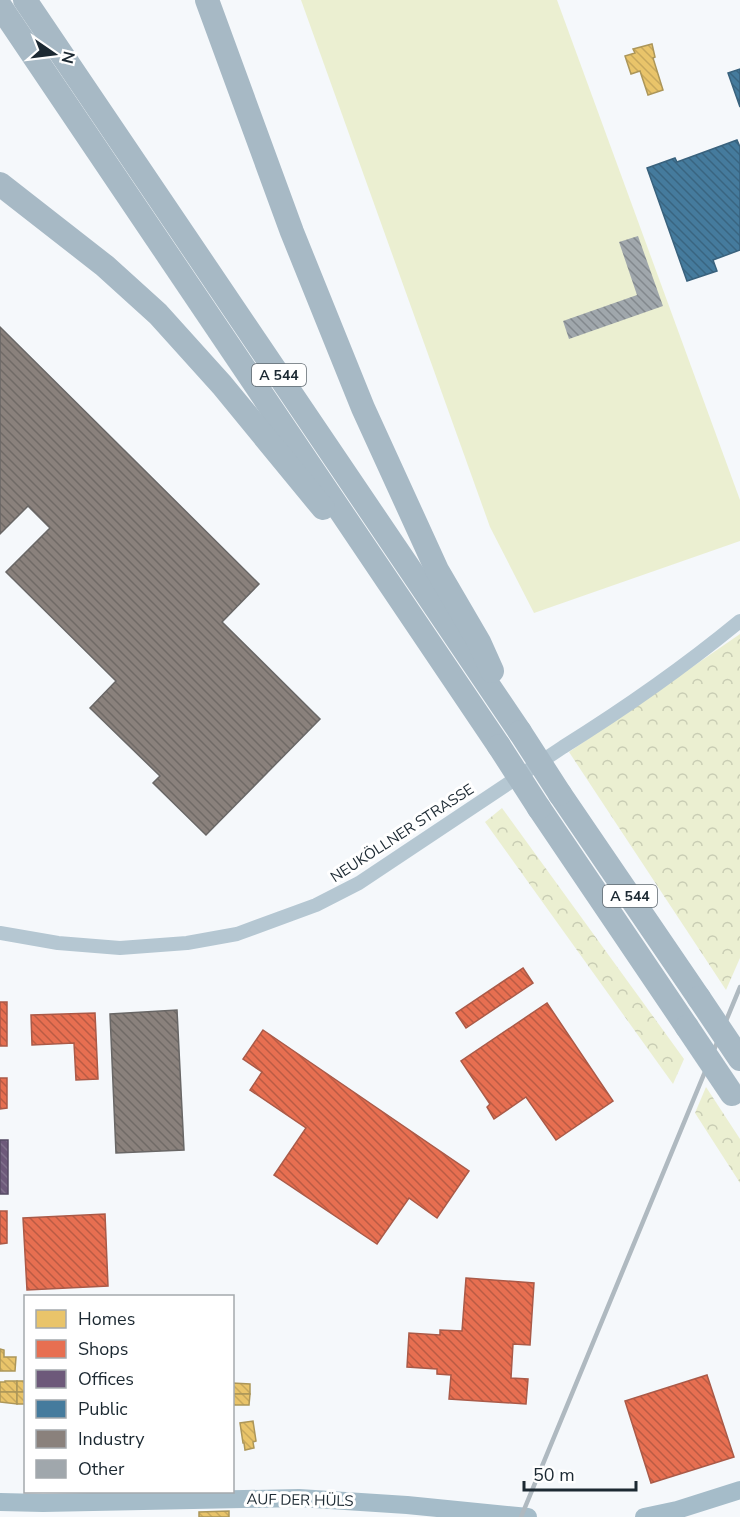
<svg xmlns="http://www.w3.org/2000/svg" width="740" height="1517" font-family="'Nunito Sans',sans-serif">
  <defs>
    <pattern id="forest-crowns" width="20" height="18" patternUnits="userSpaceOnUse" patternTransform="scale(1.5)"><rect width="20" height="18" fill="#ebefd1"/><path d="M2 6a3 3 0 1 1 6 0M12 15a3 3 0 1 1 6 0" fill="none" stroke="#c9cdb4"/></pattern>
    <pattern id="homes-back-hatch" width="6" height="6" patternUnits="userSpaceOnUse" patternTransform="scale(1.5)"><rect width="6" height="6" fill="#e9c46a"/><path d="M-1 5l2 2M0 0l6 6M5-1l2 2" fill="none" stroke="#c7a85c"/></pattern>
    <pattern id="shops-back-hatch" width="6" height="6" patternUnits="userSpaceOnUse" patternTransform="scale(1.5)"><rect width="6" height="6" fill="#e76f51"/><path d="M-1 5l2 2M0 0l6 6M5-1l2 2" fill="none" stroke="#ba5b44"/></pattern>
    <pattern id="offices-back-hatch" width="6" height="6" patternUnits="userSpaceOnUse" patternTransform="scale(1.5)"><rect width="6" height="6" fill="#6d597a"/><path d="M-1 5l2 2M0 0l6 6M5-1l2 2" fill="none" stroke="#80728c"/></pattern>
    <pattern id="public-back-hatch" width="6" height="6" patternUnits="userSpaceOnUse" patternTransform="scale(1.5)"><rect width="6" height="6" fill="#457b9d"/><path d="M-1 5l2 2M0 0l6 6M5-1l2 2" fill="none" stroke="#396581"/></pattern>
    <pattern id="industry-back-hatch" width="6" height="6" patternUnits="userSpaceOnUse" patternTransform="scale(1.5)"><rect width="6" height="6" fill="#8a817c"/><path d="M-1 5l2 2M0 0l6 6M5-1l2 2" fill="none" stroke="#706a66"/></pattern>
    <pattern id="building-back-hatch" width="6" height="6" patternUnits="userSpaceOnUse" patternTransform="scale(1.5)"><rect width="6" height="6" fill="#a0a7ac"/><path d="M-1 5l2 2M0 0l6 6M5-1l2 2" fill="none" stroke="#82888d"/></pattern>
  </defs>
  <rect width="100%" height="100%" fill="#f5f8fb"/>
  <g fill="url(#forest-crowns)">
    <path d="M740 634V958L726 990 569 752Z"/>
    <path d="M502 808 684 1059 673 1084 485 822Z"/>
    <path d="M706 1087 740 1139V1183L695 1113Z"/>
  </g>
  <path fill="#ebefd1" d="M301 0H557L740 500V541L534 613 490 527Z"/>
  <g fill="url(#homes-back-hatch)" stroke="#ac9659" stroke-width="1.5">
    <path d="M652 44 655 57 653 58 663 90 648 95 640 71 631 74 625 56 635 53 633 49Z"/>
    <path d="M0 1349 4 1350V1357H16L15 1371H0Z"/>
    <path d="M5 1381H17V1392H0V1382H5Z"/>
    <rect x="17" y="1381" width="9" height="11"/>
    <path d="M232 1383 250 1384V1394H232Z"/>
    <path d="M0 1392H17V1404L0 1402Z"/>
    <rect x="17" y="1392" width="9" height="12"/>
    <path d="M232 1394H250L249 1405H232Z"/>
    <path d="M253 1421 256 1441 253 1442 254 1448 245 1450 244 1443H243L240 1423Z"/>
    <path d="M229 1511V1517H199V1512Z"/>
  </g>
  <g fill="url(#shops-back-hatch)" stroke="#aa5a48" stroke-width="1.5">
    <path d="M523 968 533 983 466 1028 456 1013Z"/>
    <rect x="0" y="1002" width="7" height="44"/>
    <path d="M547 1003 613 1101 556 1140 526 1097 494 1119 487 1107 490 1104 461 1061Z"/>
    <path d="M95 1013 98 1079 76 1080 74 1043 32 1045 31 1015Z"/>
    <path d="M263 1030 469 1171 437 1218 409 1198 377 1244 274 1175 306 1128 250 1090 262 1072 243 1059Z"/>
    <path d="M0 1078H7V1108L0 1109Z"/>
    <path d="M0 1211H7V1243L0 1244Z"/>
    <path d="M105 1214 108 1286 27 1290 23 1218Z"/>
    <path d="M466 1278 534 1283 530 1345 513 1344 511 1378 528 1379 526 1404 449 1399 451 1375 437 1374V1369L407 1367 409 1333 440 1335V1330L462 1331Z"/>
    <path d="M707 1375 734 1457 651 1483 625 1401Z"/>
  </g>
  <rect fill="url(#offices-back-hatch)" stroke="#554b64" stroke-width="1.5" x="0" y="1140" width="8" height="54"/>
  <g fill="url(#public-back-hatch)" stroke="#39627d" stroke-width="1.5">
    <path d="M740 69V107L728 73Z"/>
    <path d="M737 140 740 147V250L713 260 717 271 687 281 647 168 675 158 677 162Z"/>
  </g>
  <g fill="url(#industry-back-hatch)" stroke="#696766" stroke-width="1.5">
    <path d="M0 327 259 584 222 622 320 719 206 835 153 783 160 776 90 708 116 681 6 572 50 528 28 506 0 534Z"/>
    <path d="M177 1010 184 1150 116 1153 110 1014Z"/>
  </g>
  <path fill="url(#building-back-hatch)" d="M638 236 663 306 569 339 563 321 637 295 619 242Z"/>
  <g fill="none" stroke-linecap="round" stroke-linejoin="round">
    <path stroke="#b5c7d2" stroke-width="14" d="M0 933 58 943 120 948 187 943 237 934 316 905 359 883 563 747C624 709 684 667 740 621"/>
    <g stroke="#a5bcc9" stroke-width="18">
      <path d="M0 1502 43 1503 299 1498 407 1505 528 1517"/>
      <path d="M644 1517 677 1510 740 1490"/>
    </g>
    <g stroke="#a7b9c5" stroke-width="24">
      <path d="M25 0 520 732"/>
      <path d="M207 0 292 232 363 408 437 570 479 642 492 671"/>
      <path d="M0 6 499 746"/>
      <path d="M0 184 105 266 158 314 222 385 323 508"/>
      <path d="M560 794 699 998"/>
      <path d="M539 808 687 1027"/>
    </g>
    <path stroke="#afb9c0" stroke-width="4.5" d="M521 1517 740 987"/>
    <g stroke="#a7b9c5" stroke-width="24">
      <path d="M520 732 560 794"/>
      <path d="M499 746 539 808"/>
      <path d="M699 998 740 1059"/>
      <path d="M687 1027 732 1094"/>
    </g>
  </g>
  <g text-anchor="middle" stroke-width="6" stroke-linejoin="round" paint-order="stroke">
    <g fill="#fff" stroke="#606970" stroke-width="1.5">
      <rect x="252" y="364" width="54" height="22" rx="4.5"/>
      <rect x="603" y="885" width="54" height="22" rx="4.5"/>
    </g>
    <g font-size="14" font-weight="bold" fill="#1c2932">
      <text x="279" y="380">A 544</text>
      <text x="630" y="901">A 544</text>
    </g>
    <g font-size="15" fill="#1c2932" stroke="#fff">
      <text transform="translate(402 833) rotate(-33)" y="5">NEUKÖLLNER STRASSE</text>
      <text transform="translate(300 1500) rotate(1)" y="5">AUF DER HÜLS</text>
    </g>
  </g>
  <rect x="24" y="1295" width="210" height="198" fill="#ffffff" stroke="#a4a9ad" stroke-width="1.5"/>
  <rect x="36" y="1310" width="30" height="18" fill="#e9c46a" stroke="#a4a9ad" stroke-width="1.5"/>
  <text x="78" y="1325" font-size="18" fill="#1c2932">Homes</text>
  <rect x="36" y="1340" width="30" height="18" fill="#e76f51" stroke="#a4a9ad" stroke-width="1.5"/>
  <text x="78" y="1355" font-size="18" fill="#1c2932">Shops</text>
  <rect x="36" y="1370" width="30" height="18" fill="#6d597a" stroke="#a4a9ad" stroke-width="1.5"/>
  <text x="78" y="1385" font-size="18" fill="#1c2932">Offices</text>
  <rect x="36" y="1400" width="30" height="18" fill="#457b9d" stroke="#a4a9ad" stroke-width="1.5"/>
  <text x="78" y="1415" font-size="18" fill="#1c2932">Public</text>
  <rect x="36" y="1430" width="30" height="18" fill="#8a817c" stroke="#a4a9ad" stroke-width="1.5"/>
  <text x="78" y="1445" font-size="18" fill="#1c2932">Industry</text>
  <rect x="36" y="1460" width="30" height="18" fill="#a0a7ac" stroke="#a4a9ad" stroke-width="1.5"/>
  <text x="78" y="1475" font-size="18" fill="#1c2932">Other</text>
  <g transform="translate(54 54) rotate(104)" stroke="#ffffff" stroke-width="4.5" paint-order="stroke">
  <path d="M0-4.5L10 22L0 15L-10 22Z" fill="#1c2932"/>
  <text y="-9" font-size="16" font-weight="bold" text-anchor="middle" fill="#1c2932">N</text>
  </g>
  <path d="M524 1481v9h112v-9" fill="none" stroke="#1c2932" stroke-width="3"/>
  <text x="533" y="1481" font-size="18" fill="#1c2932" stroke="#ffffff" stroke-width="4.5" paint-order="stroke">50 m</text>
</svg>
